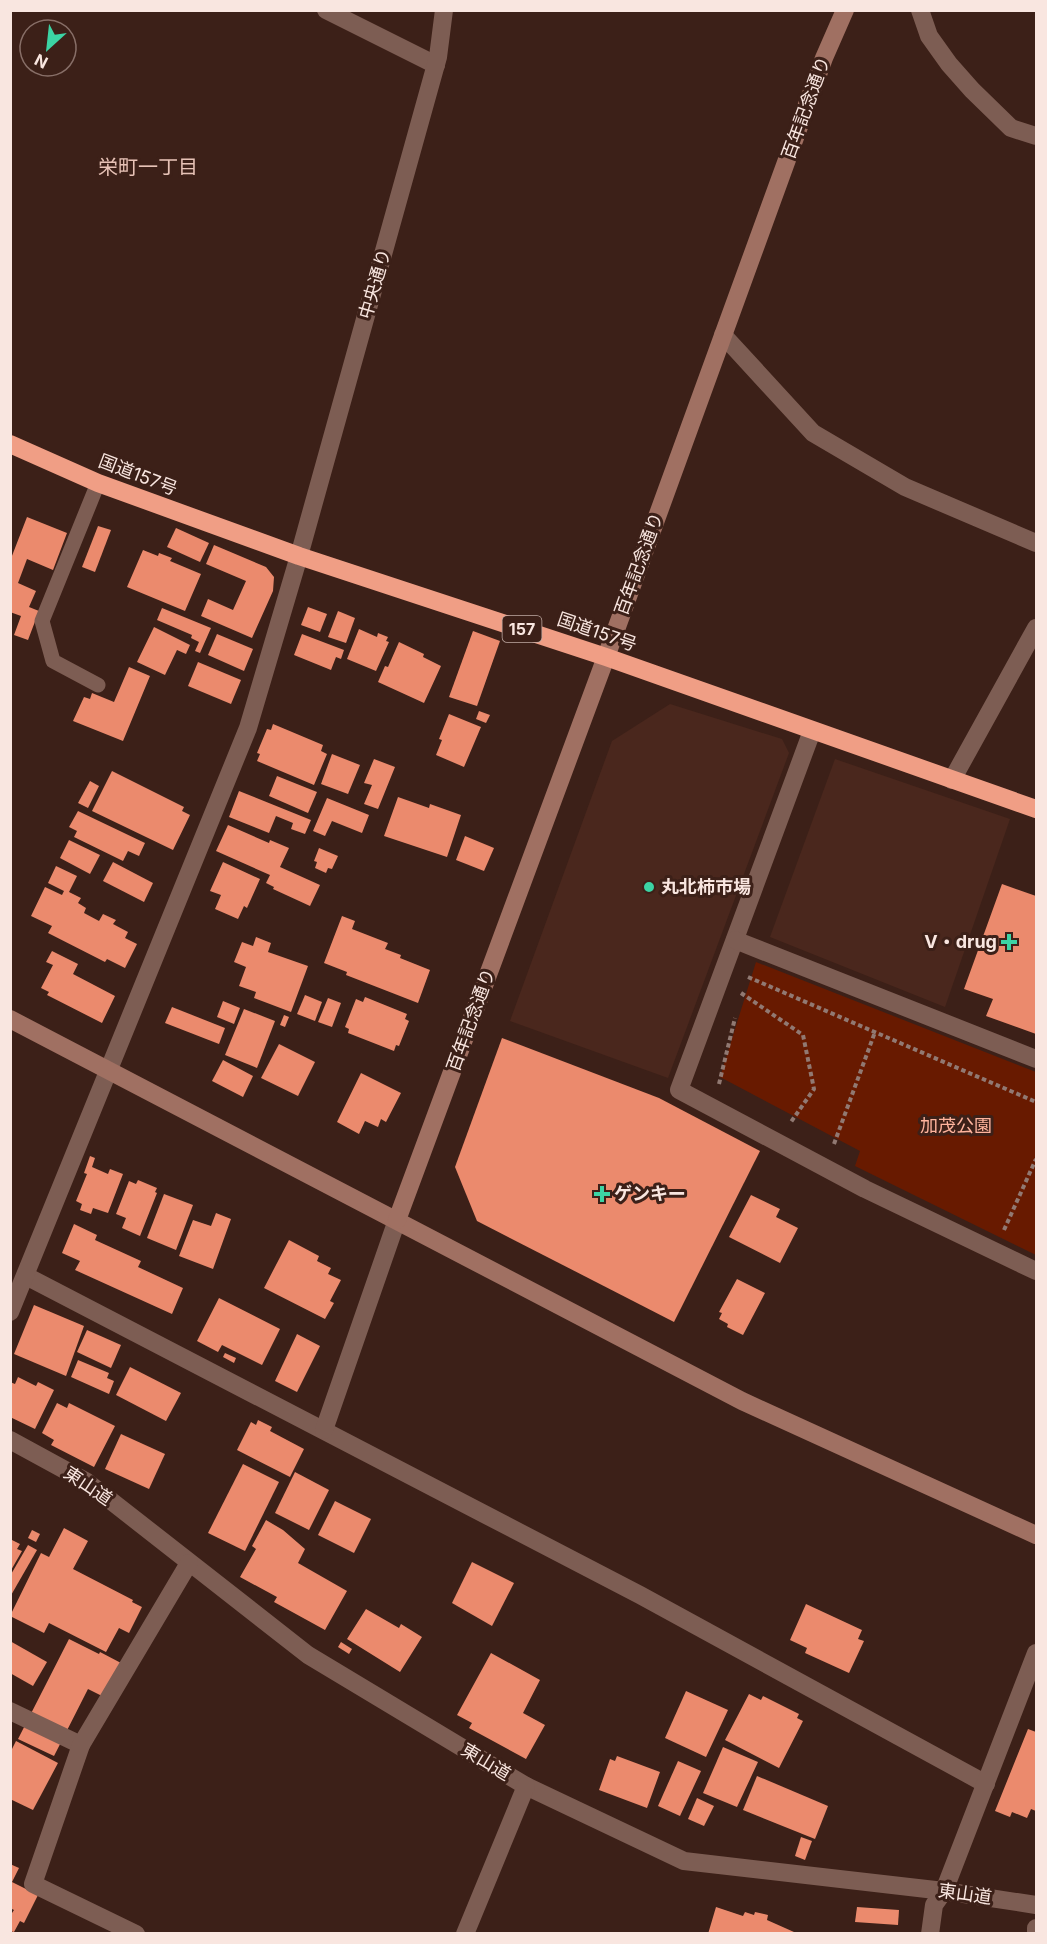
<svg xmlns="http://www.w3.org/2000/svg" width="1047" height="1944" font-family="Inter,'Noto Sans JP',sans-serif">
  <rect width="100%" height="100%" fill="#3c2018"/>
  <g fill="#4a271d">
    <path d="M670 704 782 739 789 753 668 1078 510 1021 612 741Z"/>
    <path d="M835 759 1010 819 945 1007 770 937Z"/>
  </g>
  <path fill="#681a00" d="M756 962 1036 1072V1255L855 1166 860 1151 720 1077Z"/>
  <g fill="#eb8a6d">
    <path d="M27 517 67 533 53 570 27 559 18 583 36 591 29 607 39 611 28 640 14 635 21 616 10 612V561Z"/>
    <path d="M98 526 111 530 95 572 82 567Z"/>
    <path d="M176 528 209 543 200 562 167 547Z"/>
    <path d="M214 545 266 567 274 577 273 591 252 638 201 616 208 599 233 610 246 581 206 564Z"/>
    <path d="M143 550 158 556 159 553 172 558 170 561 201 574 185 611 127 587Z"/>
    <path d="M308 607 327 614 320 632 301 625Z"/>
    <path d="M162 608 211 628 200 653 195 651 199 642 191 638 192 635 157 620Z"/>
    <path d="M338 611 355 618 346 643 328 637Z"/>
    <path d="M154 627 190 645 186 654 177 650 165 675 137 662Z"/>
    <path d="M359 629 377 637 378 633 388 637 386 641 389 642 376 671 347 659Z"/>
    <path d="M473 631 500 641 477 706 449 697Z"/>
    <path d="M217 634 253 649 244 671 208 655Z"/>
    <path d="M302 634 344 650 341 659 336 657 331 670 294 655Z"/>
    <path d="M399 642 424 654 423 657 441 666 424 703 378 682 385 666 388 667Z"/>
    <path d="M198 662 241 680 231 704 188 686Z"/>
    <path d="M129 667 150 676 123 741 73 721 84 697 90 699 92 693 114 702Z"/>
    <path d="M479 711 490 715 486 723 476 719Z"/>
    <path d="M449 714 481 727 464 767 436 755 442 740 439 739Z"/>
    <path d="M273 724 323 745 321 751 327 754 314 785 257 761 260 754 257 753 267 729 271 730Z"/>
    <path d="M332 754 360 765 348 794 321 784Z"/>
    <path d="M374 759 395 767 378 809 364 804 372 785 364 783Z"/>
    <path d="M112 771 184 807 182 811 190 815 173 850 92 811Z"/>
    <path d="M277 776 317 792 308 813 269 796Z"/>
    <path d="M90 781 99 786 88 808 78 803Z"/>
    <path d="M239 791 311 820 305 834 291 829 293 823 276 816 269 833 229 817Z"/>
    <path d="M398 797 429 808 430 804 461 815 447 857 384 836Z"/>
    <path d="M327 798 369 815 362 833 332 821 325 836 313 831Z"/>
    <path d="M78 811 145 843 139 856 128 851 123 861 74 837 77 831 69 827Z"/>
    <path d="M228 825 269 843 270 840 289 848 280 867 320 885 310 906 273 889 274 887 266 883 270 875 216 851Z"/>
    <path d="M465 836 494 848 484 871 456 860Z"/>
    <path d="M69 840 100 855 90 874 60 858Z"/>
    <path d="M319 848 338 856 332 869 328 868 326 873 315 868 317 862 314 861Z"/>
    <path d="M113 862 153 883 144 902 103 881Z"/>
    <path d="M223 862 260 879 247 908 244 906 238 919 215 909 221 895 210 891Z"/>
    <path d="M56 866 77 876 69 892 81 898 78 903 86 908 84 913 99 921 103 914 116 920 113 924 128 932 125 938 137 944 125 968 107 959 105 962 48 933 52 926 31 916 45 887 62 895 64 891 48 883Z"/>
    <path d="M1002 884 1036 896V1034L986 1016 993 999 964 989Z"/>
    <path d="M342 916 355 921 352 929 388 943 385 949 401 955 400 958 430 970 418 1003 346 975 347 972 324 963Z"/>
    <path d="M256 937 271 943 268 952 308 966 291 1012 254 998 256 992 239 986 246 967 234 962 242 942 253 946Z"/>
    <path d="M52 951 78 964 73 974 115 996 102 1023 47 995 49 992 41 988 53 965 46 962Z"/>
    <path d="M305 995 322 1002 315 1021 297 1014Z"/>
    <path d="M365 997 407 1014 405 1019 409 1021 399 1046 396 1045 394 1051 348 1033 349 1029 345 1027 356 999 363 1002Z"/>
    <path d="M328 998 341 1003 332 1027 318 1022Z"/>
    <path d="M223 1001 240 1008 234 1024 217 1017Z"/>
    <path d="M172 1007 225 1028 219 1044 165 1023Z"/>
    <path d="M244 1009 275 1021 257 1068 225 1055Z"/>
    <path d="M284 1015 289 1017 285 1027 280 1025Z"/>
    <path d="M502 1038 659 1098 760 1151 674 1322 477 1221 455 1167Z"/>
    <path d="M279 1044 315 1062 298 1096 261 1078Z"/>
    <path d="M223 1060 253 1076 243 1097 212 1081Z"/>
    <path d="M361 1073 401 1093 386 1122 381 1119 378 1127 365 1121 359 1134 337 1122Z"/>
    <path d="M90 1156 95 1158 92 1167 108 1174 110 1169 123 1174 108 1213 93 1208 91 1214 80 1210 82 1204 76 1201 87 1174 84 1173Z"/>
    <path d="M138 1180 157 1188 155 1192 157 1193 140 1236 122 1228 126 1218 116 1214 129 1181 136 1184Z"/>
    <path d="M164 1194 193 1205 176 1250 147 1238Z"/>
    <path d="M751 1195 780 1209 776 1217 798 1228 780 1263 729 1237Z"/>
    <path d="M216 1213 231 1219 213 1269 179 1256 193 1220 211 1226Z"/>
    <path d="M74 1224 97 1235 95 1240 141 1261 138 1267 183 1288 172 1314 75 1270 80 1261 62 1253Z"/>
    <path d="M289 1240 319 1256 317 1261 331 1268 328 1274 341 1280 330 1301 334 1303 325 1319 264 1288Z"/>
    <path d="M737 1279 765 1293 743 1335 727 1327 728 1324 719 1319 722 1313 719 1312Z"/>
    <path d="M219 1298 280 1329 262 1365 222 1345 218 1352 197 1341Z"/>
    <path d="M34 1305 84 1326 66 1376 14 1354Z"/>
    <path d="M87 1330 121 1345 111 1368 77 1352Z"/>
    <path d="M297 1334 320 1346 297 1392 275 1381Z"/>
    <path d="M225 1353 236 1358 234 1363 223 1357Z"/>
    <path d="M78 1360 109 1373 107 1378 114 1381 109 1394 71 1377Z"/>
    <path d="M130 1367 181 1393 166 1421 116 1395Z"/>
    <path d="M18 1377 36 1386 38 1382 54 1390 35 1429 10 1417V1382L15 1384Z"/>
    <path d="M57 1403 67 1408 69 1403 115 1426 94 1467 51 1445 54 1440 42 1433Z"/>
    <path d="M258 1420 272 1427 270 1431 304 1449 290 1477 237 1450 251 1422 256 1425Z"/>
    <path d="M121 1434 165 1454 149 1489 105 1469Z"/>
    <path d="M243 1464 279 1482 245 1551 208 1533Z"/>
    <path d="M295 1472 329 1490 309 1530 275 1513Z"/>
    <path d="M335 1501 371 1519 354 1553 318 1535Z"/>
    <path d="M266 1520 283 1530 305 1549 298 1563 347 1591 325 1630 274 1602 277 1597 240 1577 256 1549 252 1546Z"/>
    <path d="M64 1528 88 1541 73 1569 133 1600 132 1602 142 1607 129 1633 119 1628 106 1652 49 1623 44 1633 10 1616 41 1553 49 1557Z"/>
    <path d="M32 1530 40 1534 36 1542 28 1538Z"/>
    <path d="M10 1539 20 1544 17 1549 22 1551 10 1572Z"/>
    <path d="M28 1545 37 1550 10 1597V1576Z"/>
    <path d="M472 1562 514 1583 492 1626 452 1603Z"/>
    <path d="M806 1604 862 1630 858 1639 864 1641 849 1673 805 1653 807 1648 790 1640Z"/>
    <path d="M366 1609 399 1628 401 1624 422 1637 400 1672 347 1639Z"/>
    <path d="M69 1639 99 1654 100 1652 121 1663 104 1697 88 1689 54 1756 18 1739Z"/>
    <path d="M10 1641 47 1662 33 1686 10 1673Z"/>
    <path d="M341 1642 352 1649 349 1654 338 1647Z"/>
    <path d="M491 1653 540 1680 523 1713 545 1725 526 1759 469 1728 472 1723 457 1715Z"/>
    <path d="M686 1691 728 1710 706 1757 665 1738Z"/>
    <path d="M749 1694 761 1700 763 1696 799 1714 797 1718 803 1721 779 1768 725 1740Z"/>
    <path d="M1028 1729 1036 1732V1811L1031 1809 1027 1818 1012 1812 1010 1817 995 1811Z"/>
    <path d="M16 1741 58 1763 33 1810 10 1799V1753Z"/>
    <path d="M723 1747 758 1762 737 1807 703 1793Z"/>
    <path d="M617 1756 660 1772 647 1808 599 1790 610 1759 615 1761Z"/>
    <path d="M678 1761 701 1771 680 1816 658 1806Z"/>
    <path d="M757 1776 828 1806 815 1839 743 1810Z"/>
    <path d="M697 1798 714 1806 704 1826 688 1819Z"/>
    <path d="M801 1837 812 1841 805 1860 795 1856Z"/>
    <path d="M10 1864 19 1868 12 1882 38 1895 24 1923 20 1921 14 1932 10 1931V1916L14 1910 10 1908Z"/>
    <path d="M716 1907 743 1916 745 1912 754 1915 755 1912 768 1915 767 1920 794 1932 793 1934H708Z"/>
    <path d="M857 1907 899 1910 898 1925 855 1922Z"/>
  </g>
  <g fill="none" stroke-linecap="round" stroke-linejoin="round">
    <g stroke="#917972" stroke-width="4" stroke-dasharray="4.5 3" stroke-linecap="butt">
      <path d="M748 977 1036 1102"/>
      <path d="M741 993 803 1035 814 1089 791 1122"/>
      <path d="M719 1084 735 1018"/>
      <path d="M834 1144 875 1032"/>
      <path d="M1004 1230 1036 1159"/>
    </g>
    <path stroke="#7d5d53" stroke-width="15" d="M98 483 42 621 53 661 98 685"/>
    <g stroke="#7d5d53" stroke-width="18">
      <path d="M326 10 436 65"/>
      <path d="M920 10 929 36 949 64 972 90 1011 128 1036 136"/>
      <path d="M723 335 813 433 905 487 1036 543"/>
      <path d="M812 731 679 1090 865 1189 1036 1271"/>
      <path d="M952 780 1036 628"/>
      <path d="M735 940 1036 1059"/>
      <path d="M26 1276 640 1595 986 1784"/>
      <path d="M10 1312 248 728 299 556 438 57 444 10"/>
      <path d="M324 1430 397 1220"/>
      <path d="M10 1440 87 1482 308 1655 526 1786 684 1861 944 1891 1036 1905"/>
      <path d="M10 1711 81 1745"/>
      <path d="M136 1934 33 1884 81 1745 189 1563"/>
      <path d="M465 1934 526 1786"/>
      <path d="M930 1934 934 1905 944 1891 1036 1653"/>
      <path d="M1036 1934V1928"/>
    </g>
    <g stroke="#a07062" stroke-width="18">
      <path d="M10 1019 742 1401 1036 1535"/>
      <path d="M397 1220 606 657 824 58 845 10"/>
    </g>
    <path stroke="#f09e85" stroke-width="18" d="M10 444 98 483 299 556 606 657 1036 809"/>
  </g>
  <g fill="#3cd4a4" stroke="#3c2018" stroke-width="2">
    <circle cx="649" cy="887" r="6"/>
    <path d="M1006 933h6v6h6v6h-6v6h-6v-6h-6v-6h6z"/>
    <path d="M599 1185h6v6h6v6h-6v6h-6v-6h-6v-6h6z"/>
  </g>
  <g text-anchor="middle" stroke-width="6" stroke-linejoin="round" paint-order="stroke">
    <rect fill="#3c2018" stroke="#c0aba4" stroke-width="1.5" x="502.5" y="616" width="39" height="26" rx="4.5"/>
    <g font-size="16" font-weight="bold" fill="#f9e6e0">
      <text x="522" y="635">157</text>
    </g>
    <g font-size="18" fill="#f9e6e0" stroke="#3c2018">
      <text transform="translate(806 108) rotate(-70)" y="6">百年記念通り</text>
      <text transform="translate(375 284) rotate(-74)" y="6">中央通り</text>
      <text transform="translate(138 475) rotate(21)" y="6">国道157号</text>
      <text transform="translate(639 564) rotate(-70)" y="6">百年記念通り</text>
      <text transform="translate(597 632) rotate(19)" y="6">国道157号</text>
      <text transform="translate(471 1020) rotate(-70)" y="6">百年記念通り</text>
      <text transform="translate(88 1486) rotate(34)" y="6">東山道</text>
      <text transform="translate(486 1762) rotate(31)" y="6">東山道</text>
      <text transform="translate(965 1894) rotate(8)" y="6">東山道</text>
    </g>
    <g font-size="18" font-weight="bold" fill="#f9e6e0" stroke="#3c2018" text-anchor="start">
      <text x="661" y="893">丸北柿市場</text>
      <text x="997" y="948" text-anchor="end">V・drug</text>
      <text x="614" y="1200">ゲンキー</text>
    </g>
    <g font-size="18" fill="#ffb49d" stroke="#3c2018">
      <text x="956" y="1132">加茂公園</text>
    </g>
    <g font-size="20" fill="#e7c2b6" stroke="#3c2018">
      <text x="148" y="174">栄町一丁目</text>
    </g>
  </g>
  <rect width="1047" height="1944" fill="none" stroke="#f9e6e0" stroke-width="24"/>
  <g transform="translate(48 48) rotate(207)"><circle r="28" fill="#3c2018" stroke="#886f68" stroke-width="1.5"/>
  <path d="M0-4.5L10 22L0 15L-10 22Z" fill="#3cd4a4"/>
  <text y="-9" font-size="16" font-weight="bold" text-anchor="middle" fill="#f9e6e0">N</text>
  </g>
</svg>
